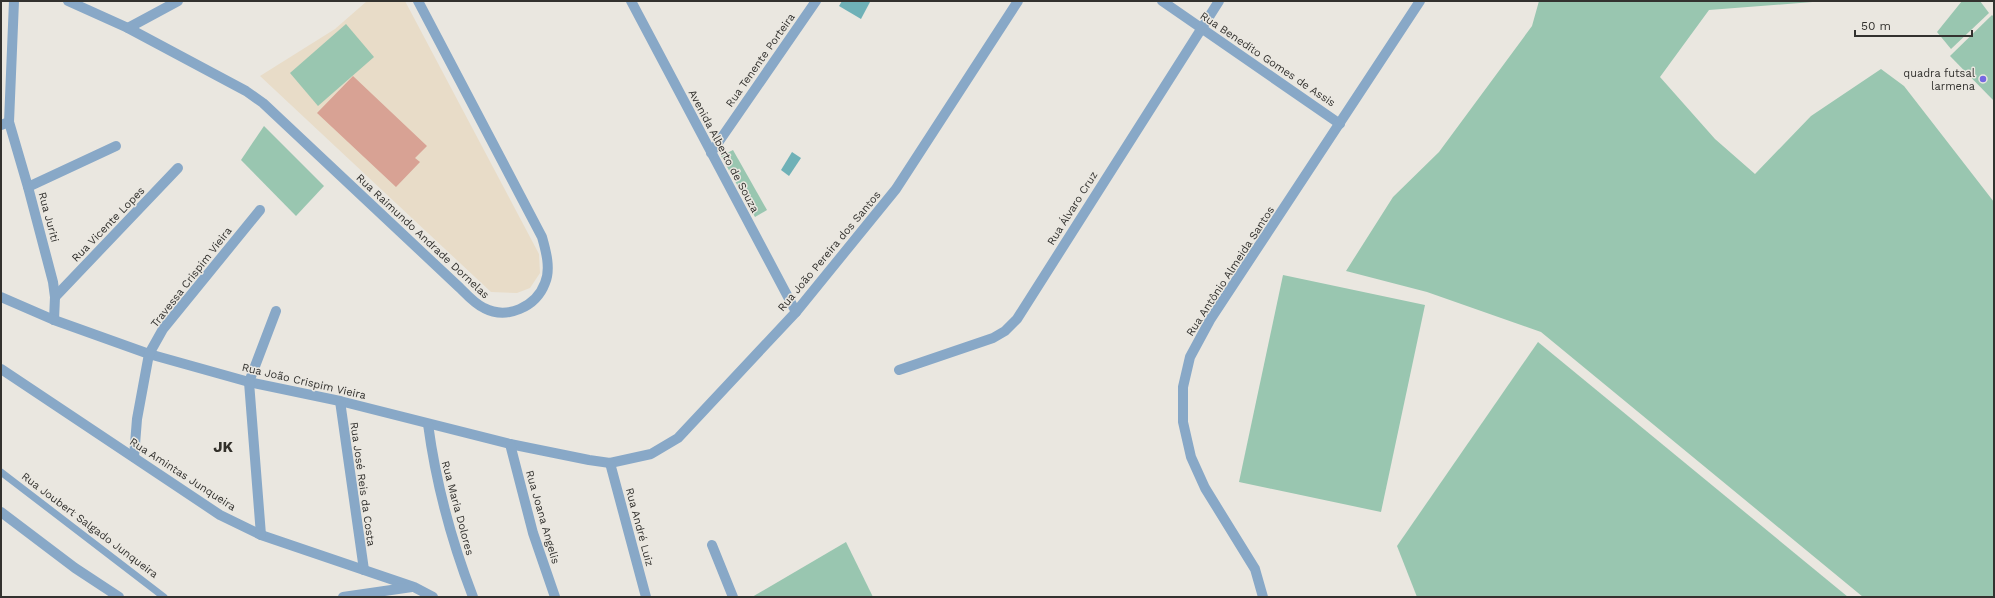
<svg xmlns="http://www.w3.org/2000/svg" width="1995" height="598" font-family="'Work Sans',sans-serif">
  <rect width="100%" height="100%" fill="#eae7e0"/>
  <path fill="#e8dcc8" d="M367 1H405L539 254 540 273 530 288 517 293 491 292 260 76 335 29Z"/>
  <g fill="#99c6b0">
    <path d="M1539 1H1825L1709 10 1660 77 1715 139 1755 174 1811 116 1881 69 1904 86 1994 202V597H1863L1541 332 1427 292 1346 271 1393 197 1439 152 1532 26Z"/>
    <path d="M1962 1H1980L1989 13 1951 49 1937 32Z"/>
    <path d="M1992 15 1994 17V101L1950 56Z"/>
    <path d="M346 24 374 57 318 106 290 73Z"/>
    <path d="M264 126 324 186 296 216 241 160Z"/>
    <path d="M733 150 767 210 755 217 721 156Z"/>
    <path d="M1283 275 1425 305 1381 512 1239 482Z"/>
    <path d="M1538 342 1848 597H1417L1397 546Z"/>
    <path d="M846 542 873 597H752Z"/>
  </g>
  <g fill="#6fb1b7">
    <path d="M842 1H869L870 2 861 19 839 6Z"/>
    <path d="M792 152 801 158 789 176 781 170Z"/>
  </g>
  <path fill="#d8a294" d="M353 76 427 146 415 158 420 162 396 187 317 113Z"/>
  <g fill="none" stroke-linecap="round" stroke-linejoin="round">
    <path stroke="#88a8c7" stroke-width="7" d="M1 472 164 597"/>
    <g stroke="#88a8c7" stroke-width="10">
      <path d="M68 1 128 28 246 91 263 103 460 288C467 295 475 304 484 308 507 320 536 307 545 283 551 269 546 251 542 237L418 1"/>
      <path d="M631 1 796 312"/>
      <path d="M1162 1 1340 124"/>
      <path d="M128 28 178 1"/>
      <path d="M9 122 28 187 53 282 55 297 54 320"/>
      <path d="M1 125 9 122 14 1"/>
      <path d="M711 153 816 1"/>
      <path d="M28 187 116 146"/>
      <path d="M1 297 54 320 149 354 249 382 340 401 510 444 589 460 610 463 651 454 678 438 796 312 896 189 1018 1"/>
      <path d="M55 297 178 168"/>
      <path d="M1 369 220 515 261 535 414 587 433 597"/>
      <path d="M899 370 993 338 1005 331 1017 319 1219 1"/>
      <path d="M340 401 364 570"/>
      <path d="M428 424C436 484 451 540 473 597"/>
      <path d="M510 444 533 533 555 597"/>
      <path d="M134 457 137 419 149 354 163 329 260 210"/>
      <path d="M610 463 646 597"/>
      <path d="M1 512 75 568 119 597"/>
      <path d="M261 535 249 382 276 311"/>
      <path d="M712 545 733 597"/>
      <path d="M343 597 412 587"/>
      <path d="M1263 597 1255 569 1205 488 1191 457 1183 422V387L1190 357 1210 320 1420 1"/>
    </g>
  </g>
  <circle fill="#7567e2" stroke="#eae7e0" stroke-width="1.5" cx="1983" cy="79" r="4"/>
  <g text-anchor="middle" stroke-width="3" stroke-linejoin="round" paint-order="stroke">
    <g font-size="11" fill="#33322f" stroke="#eae7e0">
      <text transform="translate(1268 59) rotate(34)" y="4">Rua Benedito Gomes de Assis</text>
      <text transform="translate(760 60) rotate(-55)" y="4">Rua Tenente Porteira</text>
      <text transform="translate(724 151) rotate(62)" y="4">Avenida Alberto de Souza</text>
      <text transform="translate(1072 208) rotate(-58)" y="4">Rua Álvaro Cruz</text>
      <text transform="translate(49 217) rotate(75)" y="4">Rua Juriti</text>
      <text transform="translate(108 224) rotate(-46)" y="4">Rua Vicente Lopes</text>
      <text transform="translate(423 236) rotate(43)" y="4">Rua Raimundo Andrade Dornelas</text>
      <text transform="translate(829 251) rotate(-50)" y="4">Rua João Pereira dos Santos</text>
      <text transform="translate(1230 271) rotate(-57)" y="4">Rua Antônio Almeida Santos</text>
      <text transform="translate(191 277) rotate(-52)" y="4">Travessa Crispim Vieira</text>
      <text transform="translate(304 381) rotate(13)" y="4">Rua João Crispim Vieira</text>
      <text transform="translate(183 474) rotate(33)" y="4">Rua Amintas Junqueira</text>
      <text transform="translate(363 484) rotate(82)" y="4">Rua José Reis da Costa</text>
      <text transform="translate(458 508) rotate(75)" y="4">Rua Maria Dolores</text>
      <text transform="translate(543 517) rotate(74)" y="4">Rua Joana Angelis</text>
      <text transform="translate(90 525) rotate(37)" y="4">Rua Joubert Salgado Junqueira</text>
      <text transform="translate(640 527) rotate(75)" y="4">Rua André Luiz</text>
    </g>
    <g font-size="11" fill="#33322f" stroke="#eae7e0" text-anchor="end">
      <text x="1975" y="77">quadra futsal<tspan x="1975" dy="13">larmena</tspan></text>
    </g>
    <g font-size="15" font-weight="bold" fill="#322f29" stroke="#eae7e0">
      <text x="223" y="452">JK</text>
    </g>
  </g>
  <rect width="1995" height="598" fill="none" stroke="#33322f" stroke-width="4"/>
  <path d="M1855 30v6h117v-6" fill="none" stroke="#33322f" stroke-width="2"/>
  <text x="1861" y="30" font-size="12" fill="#33322f" stroke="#eae7e0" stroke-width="3" paint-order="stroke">50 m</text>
</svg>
